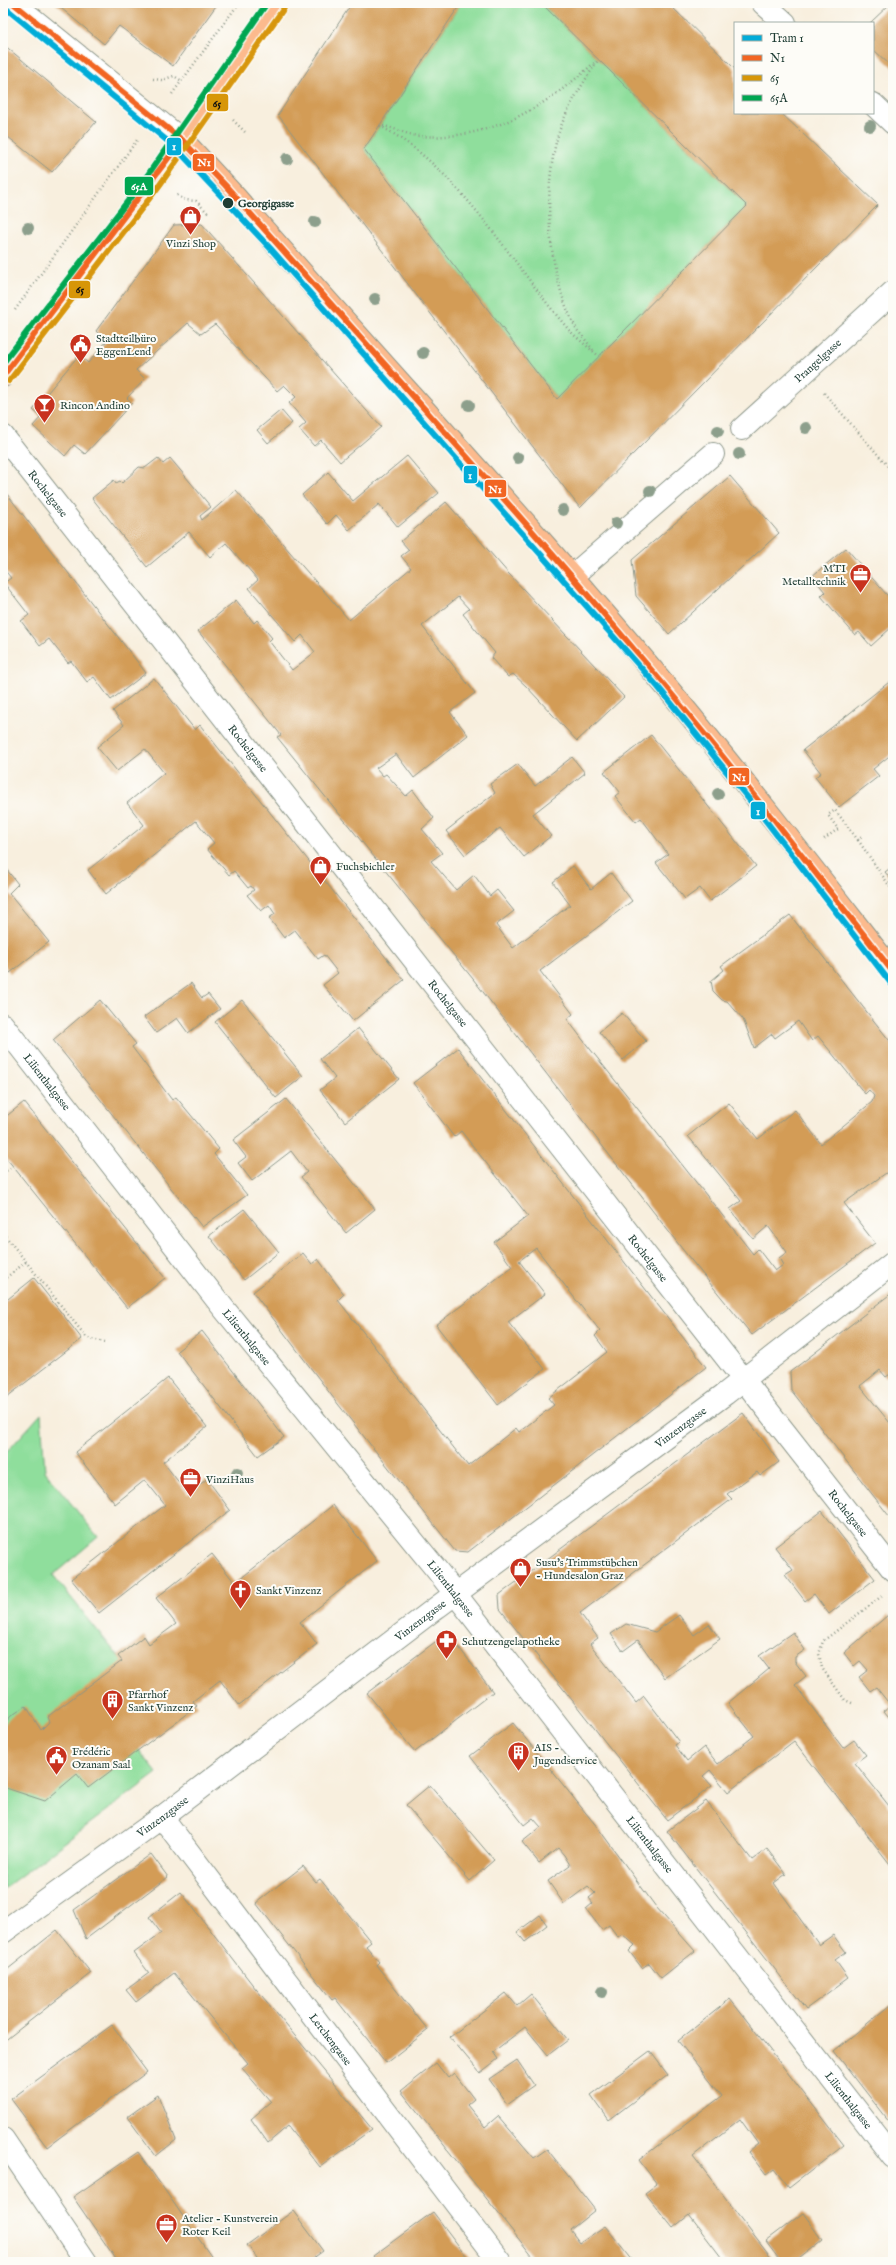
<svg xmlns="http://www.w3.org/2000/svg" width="896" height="2265" font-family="'IM FELL English',serif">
  <rect width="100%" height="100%" fill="#fdfcf7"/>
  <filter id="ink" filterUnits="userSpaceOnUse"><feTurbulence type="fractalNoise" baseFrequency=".025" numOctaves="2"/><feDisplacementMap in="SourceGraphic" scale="8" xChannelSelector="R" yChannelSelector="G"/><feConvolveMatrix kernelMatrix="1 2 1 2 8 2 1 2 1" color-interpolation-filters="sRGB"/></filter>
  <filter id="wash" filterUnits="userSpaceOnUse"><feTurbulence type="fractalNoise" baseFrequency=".012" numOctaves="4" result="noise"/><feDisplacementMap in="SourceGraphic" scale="16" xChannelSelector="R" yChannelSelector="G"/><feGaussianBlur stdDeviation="0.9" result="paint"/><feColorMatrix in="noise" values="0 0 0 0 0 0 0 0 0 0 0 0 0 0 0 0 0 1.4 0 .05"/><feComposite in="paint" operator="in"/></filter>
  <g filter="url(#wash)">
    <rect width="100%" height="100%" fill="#f8efde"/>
    <g fill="#8fde9c" stroke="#578e68">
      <path d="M461 3H541L747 206 557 399 364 149Z"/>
      <path d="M41 1414 45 1471 98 1537 53 1575 122 1661 139 1750 157 1773 3 1889V1456Z"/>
    </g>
    <g id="blocks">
      <g fill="#d39c57">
        <path d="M55 3H218L173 66 119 26 104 44Z"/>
        <path d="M352 3H461L364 149 557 399 747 206 541 3H668L735 69V113H781L878 205 580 508 278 115Z"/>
        <path d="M891 3 893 4V68L873 49V23H870Z"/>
        <path d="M3 44 96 122 52 172 3 133Z"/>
        <path d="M202 224 381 427 340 462 321 440 314 446 299 429 306 423 289 403 296 397 284 385 277 391 215 324 201 334 188 323 136 370 145 379 127 398 132 403 85 454 74 445 65 456 33 426 41 417 33 410 79 355 88 363 106 342 96 331 174 225Z"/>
        <path d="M281 410 292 423 268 443 257 430Z"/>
        <path d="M407 456 439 493 398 527 379 504 349 530 336 515 327 524 302 495 328 472 353 501Z"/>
        <path d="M158 458 163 464 170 458 211 507 200 516 202 520 236 490 349 620 411 568 401 556 409 550 401 541 446 502 509 574 624 697 577 741 526 686 513 674 508 677 491 658 495 653 463 614 469 609 458 597 422 626 475 693 450 712 468 735 414 778 396 754 376 768 383 776 386 774 406 796 413 790 434 818 422 829 442 853 431 861 456 890 474 875 490 896 497 890 514 911 496 925 513 948 570 905 553 882 573 866 591 889 611 873 632 901 540 971 573 1014 567 1019 583 1040 753 1254 758 1249 775 1271 783 1265 779 1258 787 1252 768 1226 753 1239 730 1209 741 1201 688 1136 729 1103 758 1139 795 1110 821 1144 872 1102 874 1096 869 1090 865 1094 818 1036 812 1041 798 1021 775 1038 772 1034 754 1048 743 1019 727 1001 722 1000 713 991 711 981 724 970 721 966 790 915 893 1045V1168L844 1203 875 1243 752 1335 683 1250 473 979 277 737 281 735 198 631 236 600 254 623 257 620 272 638 269 641 292 670 315 652 302 635 295 642 249 588 258 580 226 543 210 557 189 532 147 567 92 498 114 480 116 483 120 481 122 483 139 467 145 468Z"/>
        <path d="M730 476 779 533 669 634 636 596 632 560Z"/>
        <path d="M3 489 146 673 111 700 94 677 87 682 71 661 68 663 49 639 40 646 21 621 29 615 4 583 11 578 3 568Z"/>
        <path d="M846 548 893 602V626L871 646 859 632 855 635 821 596 825 592 812 576Z"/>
        <path d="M154 678 195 730 200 725 404 980 353 1021 323 985 338 973 324 955 318 959 295 930 284 938 269 918 275 914 269 905 261 911 247 895 254 890 251 886 248 888 234 871 229 875 207 849 214 843 196 821 106 894 88 870 144 825 127 803 164 773 145 749 117 771 97 747 124 725 113 711Z"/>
        <path d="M893 679V753L873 769 879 776 839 807 815 777 821 773 803 750Z"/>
        <path d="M651 735 756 866 710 901 700 888 685 899 656 863 668 854 641 818 636 822 615 796 620 792 604 772Z"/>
        <path d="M572 757 585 773 533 814 551 836 524 857 500 828 465 855 446 831 495 793 490 784 518 764 535 786Z"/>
        <path d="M3 865 18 884 9 893 49 942 10 973 3 964Z"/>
        <path d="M893 866V882L885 872Z"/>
        <path d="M191 983 202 998 208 994 220 1009 188 1033 177 1018 156 1033 144 1017Z"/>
        <path d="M100 1000 136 1044 132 1047 172 1100 176 1097 219 1149 214 1154 247 1195 202 1227 53 1040Z"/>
        <path d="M242 1000 303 1076 276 1098 215 1022Z"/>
        <path d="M622 1013 646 1041 623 1060 599 1032Z"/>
        <path d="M358 1028 399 1079 345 1122 320 1090 335 1078 320 1059Z"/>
        <path d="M458 1048 706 1367 468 1552 455 1551 338 1404 253 1292 303 1253 312 1264 318 1259 344 1294 338 1300 468 1466 516 1428 519 1432 554 1405 548 1398 607 1352 595 1336 600 1331 536 1248 519 1261 545 1294 508 1322 545 1369 498 1405 436 1325 512 1267 494 1242 528 1216 461 1131 454 1137 413 1083Z"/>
        <path d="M286 1099 375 1209 346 1233 301 1177 307 1172 291 1151 252 1181 238 1163 246 1157 233 1140Z"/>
        <path d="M24 1102 165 1278 127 1308 3 1154V1119Z"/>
        <path d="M244 1209 279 1252 244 1280 209 1236Z"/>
        <path d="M34 1278 82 1339 3 1400V1303Z"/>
        <path d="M893 1292V1372L886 1377 880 1370 860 1386 890 1423 893 1421V1521L791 1390 790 1372Z"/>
        <path d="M202 1331 284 1437 258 1456 177 1351Z"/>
        <path d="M168 1378 207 1427 163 1462 188 1494 207 1479 230 1510 99 1613 71 1579 165 1505 145 1480 115 1504 75 1452Z"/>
        <path d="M743 1413 779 1462 760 1476 757 1472 727 1494 732 1499 580 1613 598 1638 590 1644 636 1703 644 1696 679 1742 675 1745 687 1761 704 1747 718 1764 754 1736 728 1703 769 1669 759 1656 793 1632 805 1650 795 1657V1662L806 1676 795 1685 843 1748 854 1740 866 1755 855 1763 893 1811V1868L794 1741 728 1792 710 1770 703 1776 712 1786 667 1820 500 1609 499 1595Z"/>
        <path d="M333 1505 377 1561 300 1622 317 1644 239 1705 220 1680 193 1701 197 1706 88 1788 77 1774 45 1801 3 1787V1725L11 1716 26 1706 41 1730 49 1722 47 1717 122 1661 118 1656 144 1636 149 1644 176 1624 156 1598 212 1554 235 1583Z"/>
        <path d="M822 1511 875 1579 829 1614 814 1594 805 1601 785 1575 793 1570 775 1547Z"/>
        <path d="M679 1615 694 1635 709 1624 720 1639 665 1678 638 1640 623 1651 611 1634 626 1624 655 1632Z"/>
        <path d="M888 1615 893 1621V1722L884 1711 891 1706 876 1687 870 1691 859 1677 868 1670 860 1661 854 1666 844 1653Z"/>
        <path d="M454 1641 493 1692 415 1752 367 1693 435 1642Z"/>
        <path d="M513 1723 598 1828 656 1907 695 1951 661 1978 649 1963 642 1968 629 1951 635 1945 622 1934 618 1937 609 1925 602 1930 586 1909 593 1903 589 1898 595 1893 588 1886 564 1904 548 1881 570 1865 564 1855 558 1848 539 1863 522 1842 541 1827 533 1818 524 1825 470 1756Z"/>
        <path d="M430 1785 494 1860 470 1881 406 1805Z"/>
        <path d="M706 1801 752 1860 767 1849 786 1874 774 1883 819 1945 833 1935 846 1952 835 1960 848 1978 806 2009 667 1831Z"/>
        <path d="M151 1854 168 1877 86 1939 74 1910Z"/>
        <path d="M303 1866 316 1882 320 1879 371 1942 366 1946 379 1962 376 1965 428 2030 386 2063 335 1998 332 2000 256 1903Z"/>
        <path d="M181 1892 252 1984 372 2129 320 2167 288 2126 268 2143 251 2119 271 2102 242 2068 248 2063 174 1973 136 2002 126 1990 149 1973 134 1953 161 1933 149 1917Z"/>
        <path d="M540 1915 547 1925 525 1942 517 1932Z"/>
        <path d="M57 1930 91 1973 3 2042V1973Z"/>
        <path d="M506 1993 517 2006 531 1994 568 2040 548 2055 525 2027 493 2052 498 2059 480 2073 450 2037Z"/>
        <path d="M730 1999 844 2145 789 2188 774 2169 766 2175 748 2152 758 2144 740 2119 693 2156 775 2262H725L689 2215 673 2228 645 2193 657 2184 639 2160 722 2096 678 2041Z"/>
        <path d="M890 2005 893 2009V2127L834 2051Z"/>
        <path d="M112 2025 147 2072 47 2147 11 2099Z"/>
        <path d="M650 2051 668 2075 609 2120 591 2095Z"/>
        <path d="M517 2060 534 2085 507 2104 489 2079Z"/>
        <path d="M436 2063 448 2078 454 2073 474 2099 467 2105 485 2127 498 2116 534 2158 547 2149 595 2210 570 2230 580 2243 605 2226 634 2262H537L401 2091Z"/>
        <path d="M158 2095 176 2140 156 2156 127 2117Z"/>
        <path d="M138 2152 215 2262H118L73 2197Z"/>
        <path d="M293 2211 323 2251 308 2262H260L247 2245Z"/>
        <path d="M433 2212 471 2262H377L373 2256Z"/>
        <path d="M803 2213 823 2240 795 2262H782L766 2241Z"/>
      </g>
    </g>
  </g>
  <g filter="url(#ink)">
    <use href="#blocks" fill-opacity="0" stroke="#8c9689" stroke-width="1"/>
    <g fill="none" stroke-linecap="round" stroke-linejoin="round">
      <defs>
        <g id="minor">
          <path d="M13 3 182 140"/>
          <path d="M763 3 785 23"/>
          <path d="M873 104 893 123"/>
          <path id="s1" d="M742 429 893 292"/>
          <path id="s2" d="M3 436 893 1570"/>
          <path d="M571 577 713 454"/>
          <path id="s3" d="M3 1025 220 1304 436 1569 893 2157"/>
          <path id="s4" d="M162 1817 500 2262"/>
          <path id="s5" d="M3 1932 162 1817 432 1611 725 1394 893 1263"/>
          <path d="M3 2139 86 2262"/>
        </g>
        <g id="major">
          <path d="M182 140 235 197C377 360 525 518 664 684 743 778 818 876 893 972"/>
          <path d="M3 376 153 181 277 3"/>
        </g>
      </defs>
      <use href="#minor" stroke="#8c9689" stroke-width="24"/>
      <use href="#major" stroke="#8c9689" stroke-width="24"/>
      <g stroke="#8c9689" stroke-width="2.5" stroke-dasharray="1 3" stroke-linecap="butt">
        <path d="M153 79 162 80 174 76 182 81"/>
        <path d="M172 94 239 3"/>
        <path d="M233 120 245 132"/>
        <path d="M380 126C461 169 510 262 569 330 578 339 589 348 599 356"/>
        <path d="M383 126C395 128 407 135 419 136 490 141 544 108 594 63"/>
        <path d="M177 195 185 200 196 201 208 213"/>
        <path d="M15 310 137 140"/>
        <path d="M593 350C588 343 583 337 578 331 547 281 541 184 560 129 569 104 584 82 598 60"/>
        <path d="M824 393 893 472"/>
        <path d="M824 839 838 829 828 815 835 810 858 840 863 836"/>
        <path d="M858 840 893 891"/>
        <path d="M3 1173 13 1166"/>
        <path d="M3 1233 87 1338 105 1342"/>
        <path d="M3 1280 26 1262"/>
        <path d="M852 1703 845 1700 822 1668 819 1654 823 1641 882 1596"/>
      </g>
      <use href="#minor" stroke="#fff" stroke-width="22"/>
      <use href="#major" stroke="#fcba8d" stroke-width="22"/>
      <defs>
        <g id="bus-1">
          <path d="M13 3 182 140 225 185C372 351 521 514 663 684 742 778 817 875 893 972"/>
          <path d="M3 376 182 140"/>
        </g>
        <path id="bus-2" d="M9 381 159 186 284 8"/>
        <path id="bus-3" d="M3 363 147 176 267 3"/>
      </defs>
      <use href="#bus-1" stroke="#fdfcf7" stroke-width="9"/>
      <use href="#bus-2" stroke="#fdfcf7" stroke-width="9"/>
      <use href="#bus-3" stroke="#fdfcf7" stroke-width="9"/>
      <use href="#bus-1" stroke="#f26522" stroke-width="6"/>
      <use href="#bus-2" stroke="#d79608" stroke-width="6"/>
      <use href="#bus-3" stroke="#00a651" stroke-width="6"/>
      <defs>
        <path id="tram-1" d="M3 6 176 148 270 248 658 687 756 808 893 986"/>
      </defs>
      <use href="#tram-1" stroke="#fdfcf7" stroke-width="9"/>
      <use href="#tram-1" stroke="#03acd8" stroke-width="6"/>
    </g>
    <g fill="#8d9f8c">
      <circle cx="870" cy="126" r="6"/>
      <circle cx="287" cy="159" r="6"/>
      <circle cx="315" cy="222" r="6"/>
      <circle cx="28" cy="228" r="6"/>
      <circle cx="375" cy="299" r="6"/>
      <circle cx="423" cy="353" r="6"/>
      <circle cx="469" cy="405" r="6"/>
      <circle cx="806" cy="428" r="6"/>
      <circle cx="718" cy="431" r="6"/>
      <circle cx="739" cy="454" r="6"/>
      <circle cx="518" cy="458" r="6"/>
      <circle cx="650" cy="491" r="6"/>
      <circle cx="563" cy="510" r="6"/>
      <circle cx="616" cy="523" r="6"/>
      <circle cx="718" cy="794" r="6"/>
      <circle cx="237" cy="1473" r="6"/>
      <circle cx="602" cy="1992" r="6"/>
    </g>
  </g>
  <defs>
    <symbol id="shop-pin" viewBox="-11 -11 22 30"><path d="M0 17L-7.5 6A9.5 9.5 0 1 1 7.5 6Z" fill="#c8321e" stroke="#fdfcf7"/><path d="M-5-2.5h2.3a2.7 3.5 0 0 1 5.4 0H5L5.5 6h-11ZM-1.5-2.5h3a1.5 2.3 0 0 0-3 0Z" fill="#fff"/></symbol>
    <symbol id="civic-pin" viewBox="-11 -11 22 30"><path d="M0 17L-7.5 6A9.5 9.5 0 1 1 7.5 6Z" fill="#c8321e" stroke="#fdfcf7"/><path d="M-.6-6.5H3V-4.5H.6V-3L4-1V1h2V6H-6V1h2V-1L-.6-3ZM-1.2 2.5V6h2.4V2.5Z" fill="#fff"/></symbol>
    <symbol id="bar-pin" viewBox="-11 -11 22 30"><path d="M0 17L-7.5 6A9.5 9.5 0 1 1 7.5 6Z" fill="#c8321e" stroke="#fdfcf7"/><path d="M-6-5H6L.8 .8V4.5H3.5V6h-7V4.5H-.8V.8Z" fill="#fff"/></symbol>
    <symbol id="office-pin" viewBox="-11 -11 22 30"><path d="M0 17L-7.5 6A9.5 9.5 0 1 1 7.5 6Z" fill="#c8321e" stroke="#fdfcf7"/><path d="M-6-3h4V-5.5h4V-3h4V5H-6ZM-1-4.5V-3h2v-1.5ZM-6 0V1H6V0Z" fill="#fff"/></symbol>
    <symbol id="church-pin" viewBox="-11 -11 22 30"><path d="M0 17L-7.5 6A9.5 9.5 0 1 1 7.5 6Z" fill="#c8321e" stroke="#fdfcf7"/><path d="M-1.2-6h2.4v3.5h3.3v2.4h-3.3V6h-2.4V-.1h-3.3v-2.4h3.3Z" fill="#fff"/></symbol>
    <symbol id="pharmacy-pin" viewBox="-11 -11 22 30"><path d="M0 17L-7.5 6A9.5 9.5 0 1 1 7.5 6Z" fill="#c8321e" stroke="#fdfcf7"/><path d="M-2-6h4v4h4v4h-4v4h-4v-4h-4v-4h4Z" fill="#fff"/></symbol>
    <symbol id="building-pin" viewBox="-11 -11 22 30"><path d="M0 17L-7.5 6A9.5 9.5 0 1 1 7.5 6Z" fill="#c8321e" stroke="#fdfcf7"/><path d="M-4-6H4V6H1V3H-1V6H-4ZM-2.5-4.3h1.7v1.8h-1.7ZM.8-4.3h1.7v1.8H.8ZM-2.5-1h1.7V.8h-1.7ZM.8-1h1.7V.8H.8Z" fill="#fff"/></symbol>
  </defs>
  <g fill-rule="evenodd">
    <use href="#shop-pin" x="178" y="204" width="25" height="34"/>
    <use href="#civic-pin" x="68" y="332" width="25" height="34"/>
    <use href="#bar-pin" x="32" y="392" width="25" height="34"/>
    <use href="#office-pin" x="848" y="562" width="25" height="34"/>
    <use href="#shop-pin" x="308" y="854" width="25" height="34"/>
    <use href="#office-pin" x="178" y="1466" width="25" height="34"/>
    <use href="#shop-pin" x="508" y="1556" width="25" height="34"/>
    <use href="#church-pin" x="228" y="1578" width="25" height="34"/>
    <use href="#pharmacy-pin" x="434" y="1628" width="25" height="34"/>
    <use href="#building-pin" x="100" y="1688" width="25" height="34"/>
    <use href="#building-pin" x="506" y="1740" width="25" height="34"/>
    <use href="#civic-pin" x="44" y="1744" width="25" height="34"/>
    <use href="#office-pin" x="154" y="2212" width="25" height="34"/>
  </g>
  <circle fill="#1f3d34" stroke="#fdfcf7" stroke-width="1.5" cx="228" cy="203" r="6"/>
  <g text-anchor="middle" stroke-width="4" stroke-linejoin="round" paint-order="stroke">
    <g font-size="11" font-weight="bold" fill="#1f3d34" stroke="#fdfcf7" text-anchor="start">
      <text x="238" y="207">Georgigasse</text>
    </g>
    <g font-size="11" fill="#1f3d34" stroke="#fdfcf7" text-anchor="start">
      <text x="191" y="247" text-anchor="middle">Vinzi Shop</text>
      <text x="96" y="342">Stadtteilbüro<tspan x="96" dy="13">EggenLend</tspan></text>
      <text x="60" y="409">Rincon Andino</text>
      <text x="846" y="572" text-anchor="end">MTI<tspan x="846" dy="13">Metalltechnik</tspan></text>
      <text x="336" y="870">Fuchsbichler</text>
      <text x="206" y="1483">VinziHaus</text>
      <text x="536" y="1566">Susu's Trimmstübchen<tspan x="536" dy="13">- Hundesalon Graz</tspan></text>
      <text x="256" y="1594">Sankt Vinzenz</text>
      <text x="462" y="1645">Schutzengelapotheke</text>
      <text x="128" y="1698">Pfarrhof<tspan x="128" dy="13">Sankt Vinzenz</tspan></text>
      <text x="534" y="1751">AIS -<tspan x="534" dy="13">Jugendservice</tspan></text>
      <text x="72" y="1755">Frédéric<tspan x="72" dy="13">Ozanam Saal</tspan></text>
      <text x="182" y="2222">Atelier - Kunstverein<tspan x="182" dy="13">Roter Keil</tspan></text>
    </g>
    <g font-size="11" fill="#1f3d34" stroke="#fdfcf7">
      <text dy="4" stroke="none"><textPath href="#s1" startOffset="102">Prangelgasse</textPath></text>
      <text dy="4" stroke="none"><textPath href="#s2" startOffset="73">Rochelgasse</textPath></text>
      <text dy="4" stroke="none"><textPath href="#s2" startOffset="397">Rochelgasse</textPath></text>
      <text dy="4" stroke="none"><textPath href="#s2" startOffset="721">Rochelgasse</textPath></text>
      <text dy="4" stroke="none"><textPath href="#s3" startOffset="72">Lilienthalgasse</textPath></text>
      <text dy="4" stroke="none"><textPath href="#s2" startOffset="1045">Rochelgasse</textPath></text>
      <text dy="4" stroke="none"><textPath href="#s3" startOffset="396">Lilienthalgasse</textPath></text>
      <text dy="4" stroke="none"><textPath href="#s5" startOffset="845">Vinzenzgasse</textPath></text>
      <text dy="4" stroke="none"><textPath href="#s2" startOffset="1369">Rochelgasse</textPath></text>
      <text dy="4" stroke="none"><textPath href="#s3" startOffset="720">Lilienthalgasse</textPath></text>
      <text dy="4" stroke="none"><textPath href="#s5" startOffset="521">Vinzenzgasse</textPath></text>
      <text dy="4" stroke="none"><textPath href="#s5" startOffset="197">Vinzenzgasse</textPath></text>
      <text dy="4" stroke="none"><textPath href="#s3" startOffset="1044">Lilienthalgasse</textPath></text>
      <text dy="4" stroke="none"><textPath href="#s4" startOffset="279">Lerchengasse</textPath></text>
      <text dy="4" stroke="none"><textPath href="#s3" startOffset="1368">Lilienthalgasse</textPath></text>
    </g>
  </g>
  <g stroke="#fdfcf7" stroke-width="1.5">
    <rect x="206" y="93" width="23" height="19" rx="4" fill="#d79608"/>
    <rect x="166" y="137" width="16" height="19" rx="4" fill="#03acd8"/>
    <rect x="192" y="153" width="23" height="19" rx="4" fill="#f26522"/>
    <rect x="124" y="176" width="30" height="20" rx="4" fill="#00a651"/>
    <rect x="68" y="280" width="23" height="19" rx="4" fill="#d79608"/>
    <rect x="463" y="465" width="15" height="19" rx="4" fill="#03acd8"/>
    <rect x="484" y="479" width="23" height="19" rx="4" fill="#f26522"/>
    <rect x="728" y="767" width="22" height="19" rx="4" fill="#f26522"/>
    <rect x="750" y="801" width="16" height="19" rx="4" fill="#03acd8"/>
  </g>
  <g font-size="11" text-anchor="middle" font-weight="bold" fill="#fff">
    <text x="174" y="150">1</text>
    <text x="204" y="166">N1</text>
    <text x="139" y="190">65A</text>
    <text x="470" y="479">1</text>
    <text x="495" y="493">N1</text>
    <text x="739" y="781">N1</text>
    <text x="758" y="815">1</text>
  </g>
  <g font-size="11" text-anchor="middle" font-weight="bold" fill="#111">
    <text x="217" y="107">65</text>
    <text x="80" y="293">65</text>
  </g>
  <rect width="896" height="2265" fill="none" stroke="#fdfcf7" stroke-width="16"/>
  <rect x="734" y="22" width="140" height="92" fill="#fdfcf7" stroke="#a4b0a9"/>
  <rect x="742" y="35" width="20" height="6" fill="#03acd8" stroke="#a4b0a9"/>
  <text x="770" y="42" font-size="12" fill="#1f3d34">Tram 1</text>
  <rect x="742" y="55" width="20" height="6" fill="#f26522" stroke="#a4b0a9"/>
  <text x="770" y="62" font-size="12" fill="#1f3d34">N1</text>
  <rect x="742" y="75" width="20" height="6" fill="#d79608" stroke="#a4b0a9"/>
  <text x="770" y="82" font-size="12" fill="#1f3d34">65</text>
  <rect x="742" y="95" width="20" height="6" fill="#00a651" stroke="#a4b0a9"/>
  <text x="770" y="102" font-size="12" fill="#1f3d34">65A</text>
</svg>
